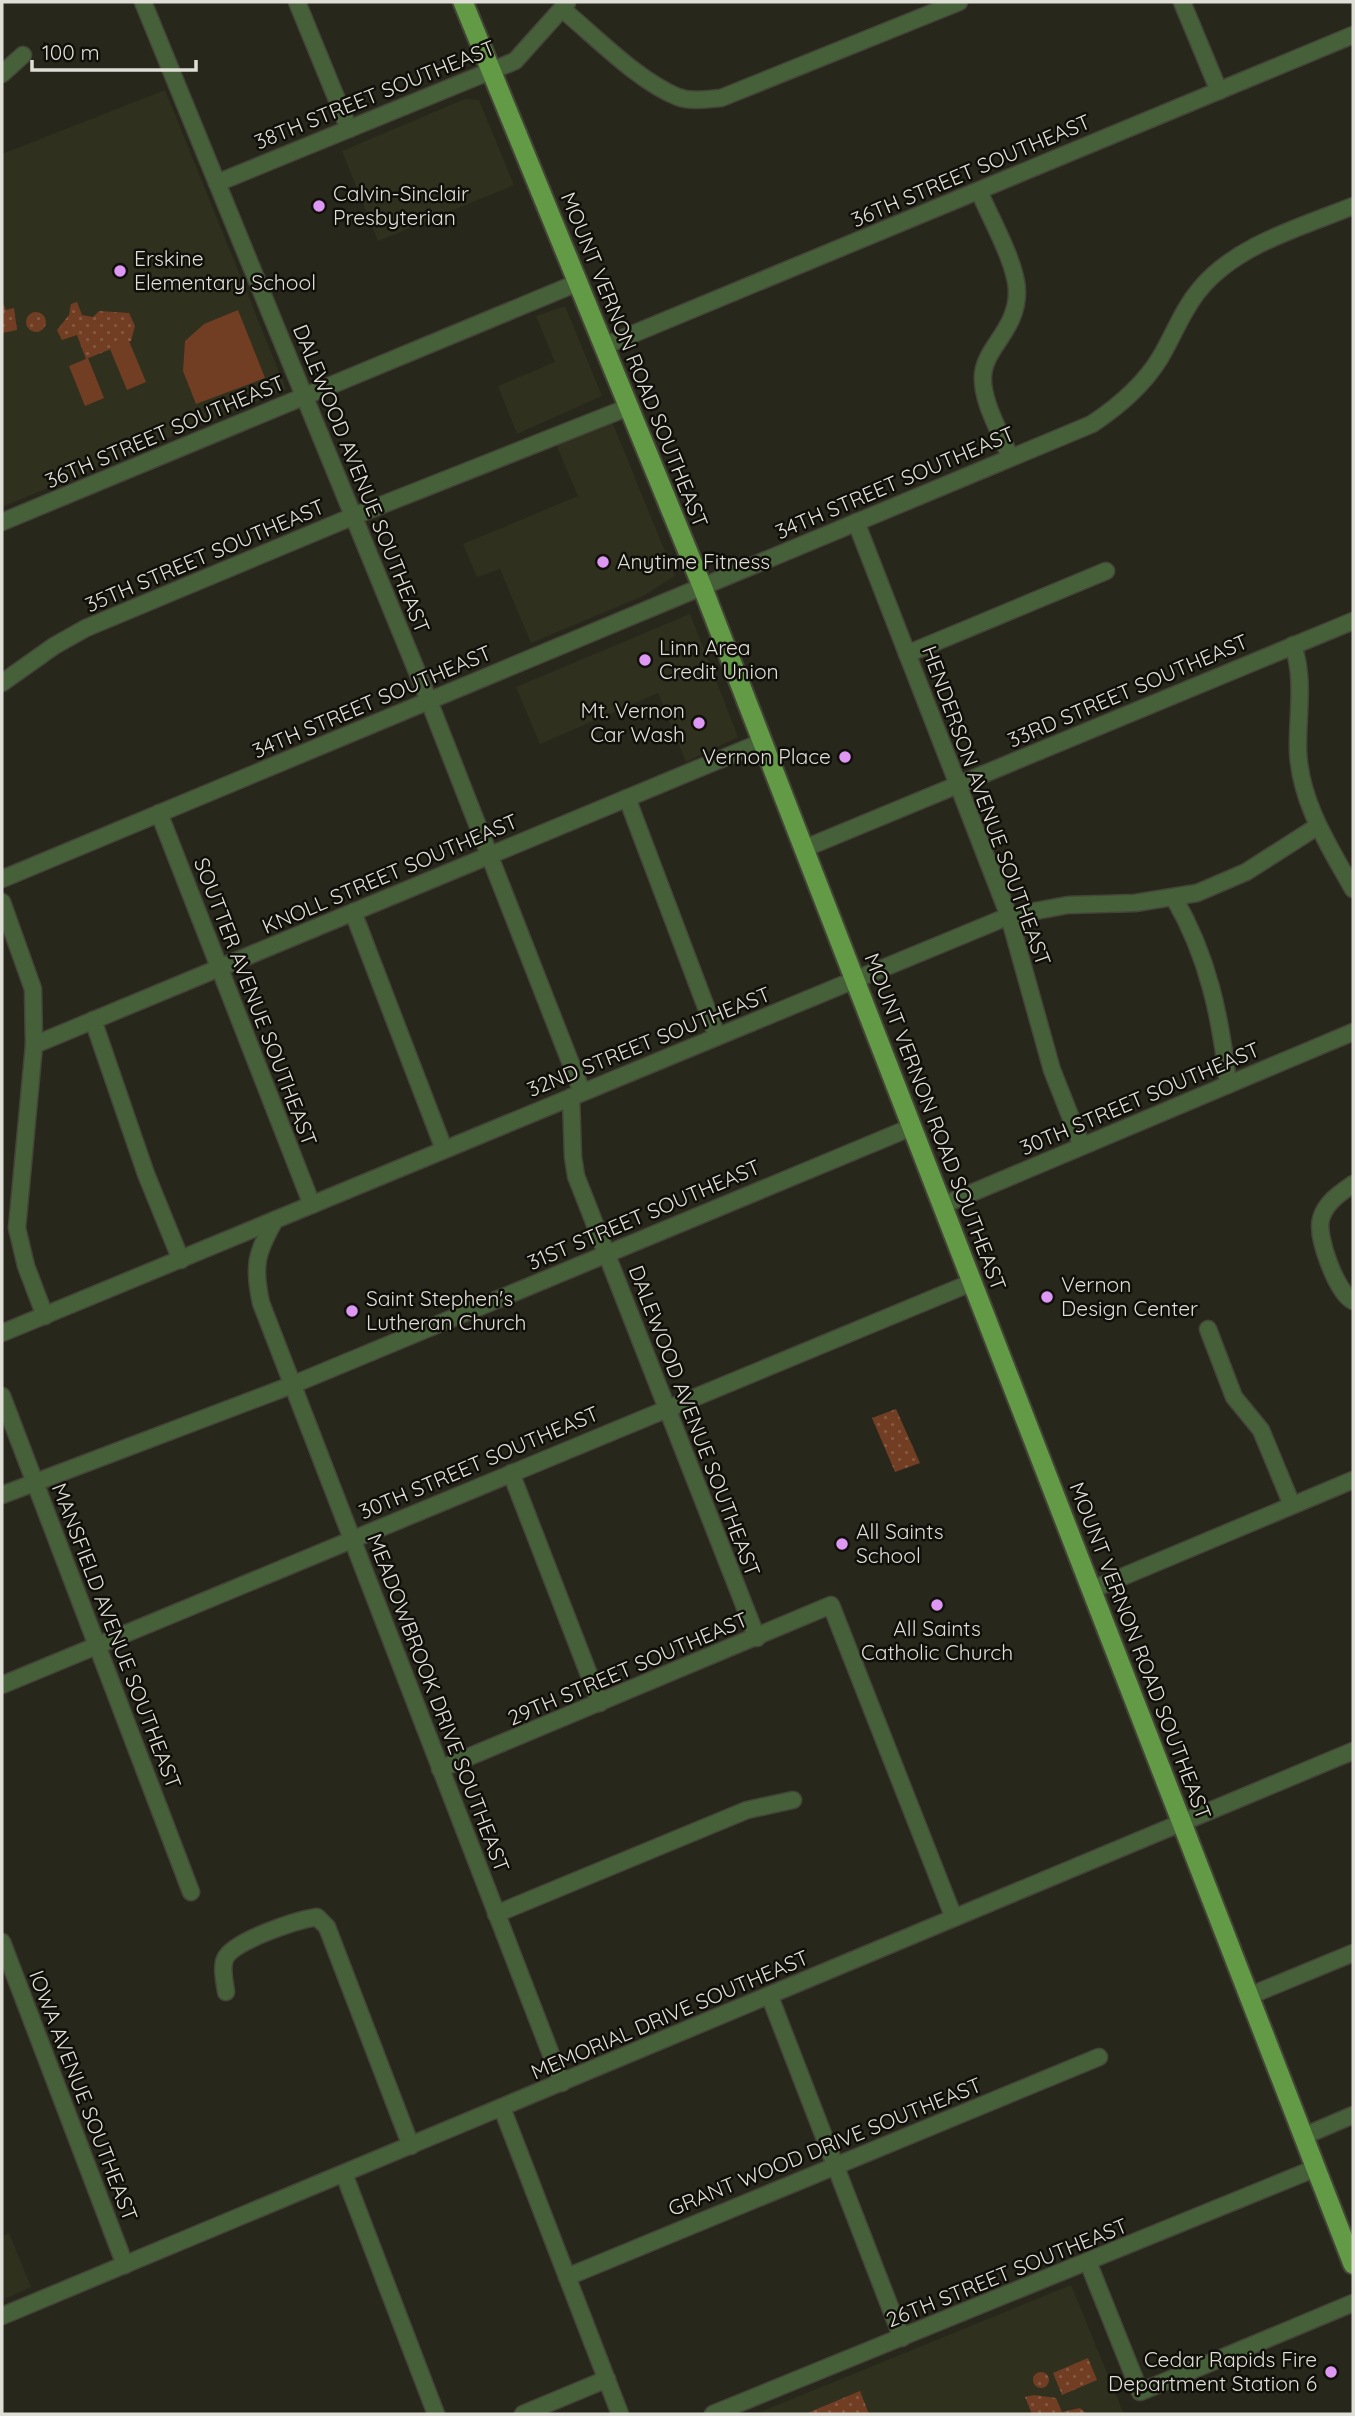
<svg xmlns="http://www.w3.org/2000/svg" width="1355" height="2416" font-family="Quicksand,sans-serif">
  <defs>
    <pattern id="park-dots" width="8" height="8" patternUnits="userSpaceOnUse" patternTransform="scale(1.75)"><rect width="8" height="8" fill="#713e24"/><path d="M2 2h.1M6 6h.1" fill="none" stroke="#855943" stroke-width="1.8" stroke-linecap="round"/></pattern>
  </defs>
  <rect width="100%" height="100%" fill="#27271b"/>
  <g fill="#30301e">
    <path d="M165 90 286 389 2 507V154Z"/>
    <path d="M465 99 479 100 514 185 378 241 342 151Z"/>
    <path d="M565 306 602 396 517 434 498 386 555 362 536 316Z"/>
    <path d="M613 424 675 576 643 596 531 643 500 569 477 577 463 544 578 496 556 444Z"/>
    <path d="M690 614 738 737 686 762 658 693 540 744 516 687Z"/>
    <path d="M9 2233 31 2287 2 2300V2236Z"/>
    <path d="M1071 2285 1124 2414H755Z"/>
  </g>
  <g fill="#713e24">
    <path d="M238 310 265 378 196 404 183 371 185 341 204 324Z"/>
    <path d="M129 341 146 382 127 390 110 349Z"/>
    <path d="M88 358 104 398 85 406 69 366Z"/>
  </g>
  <g fill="url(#park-dots)">
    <path d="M2 300 6 310 14 308 17 330 2 333Z"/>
    <path d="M77 302 82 315 93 317 99 311 129 313 135 326 131 341 86 359 77 335 62 340 57 330 69 315 71 304Z"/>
    <circle cx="36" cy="322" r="10"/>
    <path d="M896 1409 920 1463 895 1472 872 1418Z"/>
    <path d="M1088 2358 1097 2380 1062 2395 1053 2373Z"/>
    <circle cx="1041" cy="2380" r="8"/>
    <path d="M860 2391 869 2414H805Z"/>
    <path d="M1034 2395 1056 2398 1062 2412 1080 2408 1087 2414H1032L1025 2397Z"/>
  </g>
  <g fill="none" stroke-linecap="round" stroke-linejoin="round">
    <defs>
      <g id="minor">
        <path d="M143 2 429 701 582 1092"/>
        <path d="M297 2 349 129"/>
        <path d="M1182 2 1219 91"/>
        <path d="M562 9C596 37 638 81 678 97 692 102 707 99 721 98L959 2"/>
        <path d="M2 74 23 55"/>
        <path d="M217 183 515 61 567 3"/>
        <path d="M979 191C990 218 1017 264 1017 292 1017 330 985 347 983 375 981 401 1001 433 1010 457"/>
        <path d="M604 346 1353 35"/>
        <path d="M2 522 577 283"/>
        <path d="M856 522 1009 916 1052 1070 1082 1146"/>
        <path d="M1293 645C1305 680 1297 715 1298 751 1300 802 1329 846 1353 889"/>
        <path d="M907 654 1106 571"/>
        <path d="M2 683 54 646 86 628 354 516 629 407"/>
        <path d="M627 798 717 1036"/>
        <path d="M159 813 312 1205"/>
        <path d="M803 849 1353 621"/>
        <path d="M2 879 1092 424C1119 406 1143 386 1160 358 1174 335 1182 310 1200 289 1237 244 1302 227 1353 206"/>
        <path d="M1174 898C1208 956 1221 1018 1228 1085"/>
        <path d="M2 902 33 989 34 1045 17 1228 26 1266 45 1316"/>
        <path d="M353 912 444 1149"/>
        <path d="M93 1020 146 1174 181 1260"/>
        <path d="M34 1045 762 742"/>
        <path d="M571 1097 573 1157 576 1176 757 1638"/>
        <path d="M1353 1184C1340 1193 1325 1203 1321 1219 1316 1237 1337 1293 1353 1301"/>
        <path d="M943 1205 1353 1032"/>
        <path d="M275 1220C256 1253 253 1266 261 1303L562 2083"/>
        <path d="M1208 1329 1234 1397 1261 1430 1292 1505"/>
        <path d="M2 1333 1009 916 1068 905 1135 903 1197 893 1246 872 1318 826"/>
        <path d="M2 1396 191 1892"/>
        <path d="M511 1473 600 1703"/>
        <path d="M2 1495 292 1385 912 1127"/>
        <path d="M1091 1590 1353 1480"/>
        <path d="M2 1685 973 1282"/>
        <path d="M440 1769 831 1605 954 1918"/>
        <path d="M496 1914 747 1810 793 1800"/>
        <path d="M2 1942 125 2265"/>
        <path d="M226 1992C225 1983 221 1968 225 1959 232 1941 297 1920 317 1917L327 1927 411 2146"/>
        <path d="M1249 1996 1353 1953"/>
        <path d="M770 1997 902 2338"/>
        <path d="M502 2108 620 2414"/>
        <path d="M1304 2136 1353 2115"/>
        <path d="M344 2174 436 2414"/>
        <path d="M1088 2262 1140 2392 1353 2303"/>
        <path d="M567 2277 1099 2057"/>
        <path d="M2 2316 1353 1751"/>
        <path d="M523 2414 607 2379"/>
        <path d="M713 2414 1316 2168"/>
      </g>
      <path id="major" d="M463 2 702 586 1353 2264"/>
    </defs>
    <use href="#minor" stroke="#444439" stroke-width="19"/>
    <use href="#major" stroke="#444439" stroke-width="23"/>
    <use href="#minor" stroke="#466139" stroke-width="16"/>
    <use href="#major" stroke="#639a45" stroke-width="19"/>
  </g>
  <g fill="#de98f3" stroke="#100f0a" stroke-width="2.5">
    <circle cx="319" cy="206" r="7"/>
    <circle cx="120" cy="271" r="7"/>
    <circle cx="603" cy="562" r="7"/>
    <circle cx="645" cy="660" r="7"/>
    <circle cx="699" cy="723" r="7"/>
    <circle cx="845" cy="757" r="7"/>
    <circle cx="1047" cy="1297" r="7"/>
    <circle cx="352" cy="1311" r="7"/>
    <circle cx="842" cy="1544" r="7"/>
    <circle cx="937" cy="1605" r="7"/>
    <circle cx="1331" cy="2372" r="7"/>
  </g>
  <g text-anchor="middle" stroke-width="5" stroke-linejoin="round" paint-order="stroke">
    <g font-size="21" fill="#dfdfd7" stroke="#100f0a">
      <text transform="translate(375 95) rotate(-22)" y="7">38TH STREET SOUTHEAST</text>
      <text transform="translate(971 171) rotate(-23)" y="7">36TH STREET SOUTHEAST</text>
      <text transform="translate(634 360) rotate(68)" y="7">MOUNT VERNON ROAD SOUTHEAST</text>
      <text transform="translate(165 432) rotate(-23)" y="7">36TH STREET SOUTHEAST</text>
      <text transform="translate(361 479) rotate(68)" y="7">DALEWOOD AVENUE SOUTHEAST</text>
      <text transform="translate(895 483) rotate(-23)" y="7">34TH STREET SOUTHEAST</text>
      <text transform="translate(205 556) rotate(-23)" y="7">35TH STREET SOUTHEAST</text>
      <text transform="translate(1128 691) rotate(-23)" y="7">33RD STREET SOUTHEAST</text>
      <text transform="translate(372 702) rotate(-23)" y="7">34TH STREET SOUTHEAST</text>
      <text transform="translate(986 806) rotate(70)" y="7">HENDERSON AVENUE SOUTHEAST</text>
      <text transform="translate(390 874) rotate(-23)" y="7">KNOLL STREET SOUTHEAST</text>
      <text transform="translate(255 1002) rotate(69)" y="7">SOUTTER AVENUE SOUTHEAST</text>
      <text transform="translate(649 1042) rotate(-22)" y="7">32ND STREET SOUTHEAST</text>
      <text transform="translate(1140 1099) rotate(-23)" y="7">30TH STREET SOUTHEAST</text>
      <text transform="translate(935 1122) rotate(69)" y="7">MOUNT VERNON ROAD SOUTHEAST</text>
      <text transform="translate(644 1215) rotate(-23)" y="7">31ST STREET SOUTHEAST</text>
      <text transform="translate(694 1421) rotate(69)" y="7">DALEWOOD AVENUE SOUTHEAST</text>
      <text transform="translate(479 1463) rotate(-23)" y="7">30TH STREET SOUTHEAST</text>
      <text transform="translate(116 1636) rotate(69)" y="7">MANSFIELD AVENUE SOUTHEAST</text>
      <text transform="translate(1140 1651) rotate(69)" y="7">MOUNT VERNON ROAD SOUTHEAST</text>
      <text transform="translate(628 1669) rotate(-23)" y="7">29TH STREET SOUTHEAST</text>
      <text transform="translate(438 1703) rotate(69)" y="7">MEADOWBROOK DRIVE SOUTHEAST</text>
      <text transform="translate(670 2015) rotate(-23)" y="7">MEMORIAL DRIVE SOUTHEAST</text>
      <text transform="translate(83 2096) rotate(69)" y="7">IOWA AVENUE SOUTHEAST</text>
      <text transform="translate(825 2147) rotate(-22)" y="7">GRANT WOOD DRIVE SOUTHEAST</text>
      <text transform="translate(1007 2273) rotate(-22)" y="7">26TH STREET SOUTHEAST</text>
    </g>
    <g font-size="21" fill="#dfdfd7" stroke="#100f0a" text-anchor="start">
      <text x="333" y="201">Calvin-Sinclair<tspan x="333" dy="24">Presbyterian</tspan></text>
      <text x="134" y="266">Erskine<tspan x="134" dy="24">Elementary School</tspan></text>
      <text x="617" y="569">Anytime Fitness</text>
      <text x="659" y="655">Linn Area<tspan x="659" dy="24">Credit Union</tspan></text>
      <text x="685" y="718" text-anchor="end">Mt. Vernon<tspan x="685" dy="24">Car Wash</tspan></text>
      <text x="831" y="764" text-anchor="end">Vernon Place</text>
      <text x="1061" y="1292">Vernon<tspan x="1061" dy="24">Design Center</tspan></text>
      <text x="366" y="1306">Saint Stephen's<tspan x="366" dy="24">Lutheran Church</tspan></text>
      <text x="856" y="1539">All Saints<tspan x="856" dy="24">School</tspan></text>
      <text x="937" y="1636" text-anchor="middle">All Saints<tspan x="937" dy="24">Catholic Church</tspan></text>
      <text x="1317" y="2367" text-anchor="end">Cedar Rapids Fire<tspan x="1317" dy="24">Department Station 6</tspan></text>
    </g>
  </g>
  <rect width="1355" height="2416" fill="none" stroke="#dfdfd7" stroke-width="7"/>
  <path d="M32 60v10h164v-10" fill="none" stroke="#dfdfd7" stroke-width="3.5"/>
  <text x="42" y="60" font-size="21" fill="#dfdfd7" stroke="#100f0a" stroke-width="5" paint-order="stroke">100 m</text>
</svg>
